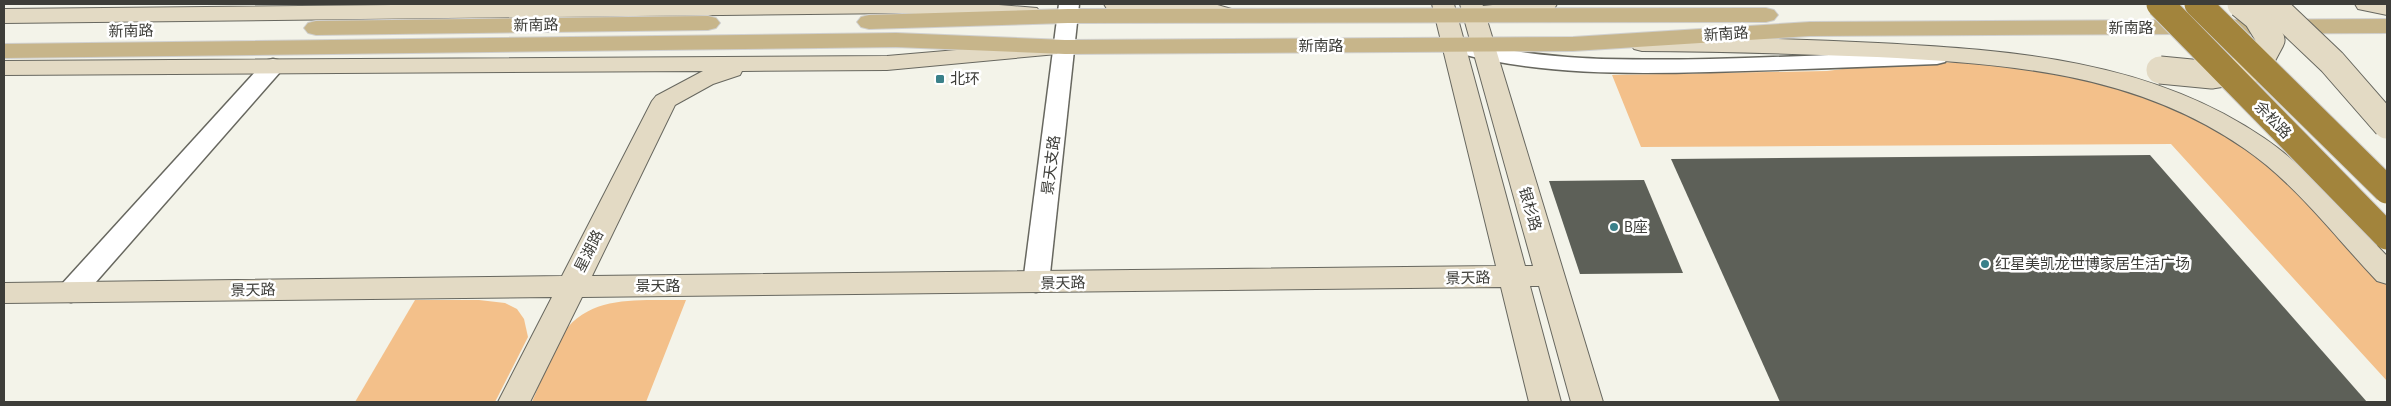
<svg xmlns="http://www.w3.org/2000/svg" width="2391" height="406" font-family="'Source Sans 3','Noto Sans SC',sans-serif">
  <rect width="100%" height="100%" fill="#f3f3e9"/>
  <g fill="#f3c08a">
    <path d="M1980 62 2031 66 2131 90 2217 126 2281 172 2387 285V381L2171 144 1641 147 1612 75 1827 71 1890 63Z"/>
    <path d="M415 300H479L505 303 517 309 524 319 528 337 495 402H355Z"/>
    <path d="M686 300 646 402H532C541 382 552 349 564 332 592 293 644 301 686 300Z"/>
  </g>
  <g fill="#5d6058">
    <path d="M2150 155 2367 402H1780L1671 159Z"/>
    <path d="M1644 180 1683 273 1580 274 1549 181Z"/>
  </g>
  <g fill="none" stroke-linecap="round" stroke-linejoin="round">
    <defs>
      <g id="street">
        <path d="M1059 4H1079L1049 283 1045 290 1036 292 1027 290 1023 283Z"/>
        <path d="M1466 41C1547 62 1628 60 1710 59 1786 57 1861 54 1937 50L1945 52 1948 57 1945 62 1937 64C1861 67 1786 70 1710 72 1625 74 1541 75 1458 53L1455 48 1458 43Z"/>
        <path d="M273 59 281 61 284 66 281 71 81 299 71 302 61 299 58 292 61 285 265 61Z"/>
      </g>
      <g id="secondary">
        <path d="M486 4H986L1037 8 1041 13 1037 18 1029 20 902 13 4 23V9Z"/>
        <path d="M1104 4H1214L1235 10 1239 15 1235 20C1221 23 1211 15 1197 14 1167 12 1137 16 1107 9Z"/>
        <path d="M1432 4H1454L1525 266H1533L1460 4H1482L1483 6 1502 4H1557L1554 9 1546 11 1487 20 1603 402H1571L1539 286H1530L1561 402H1529L1501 287 582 297 530 402H498L552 297 4 303V283L562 276 652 101 656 96 703 71 4 75V61L887 56 1049 42 1057 44 1061 49 1057 54 887 70 742 71 740 75 713 84 675 105 592 276 1496 266Z"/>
        <path d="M2355 4H2387V15L2358 9Z"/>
        <path d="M1642 37C1721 37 1799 39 1878 43 2012 50 2150 60 2264 138 2311 170 2348 216 2387 256V284L2377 281C2335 237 2296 184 2245 149 2134 72 2008 64 1877 57 1799 54 1720 51 1642 51L1634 49 1630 44 1634 39Z"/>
      </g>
      <g id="primary">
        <path d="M1766 8 1774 10 1778 15 1774 20 1766 22 1068 23 869 29 861 27 857 22 861 17 869 15 1068 9Z"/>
        <path d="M708 16 716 18 720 23 716 28 708 30 316 35 308 33 304 28 308 23 316 21Z"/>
        <path d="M2387 19V33L1810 36 1573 51 1065 54 896 47 4 58V44L896 33 1065 40 1573 37 1810 22Z"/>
      </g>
    </defs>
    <use href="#street" stroke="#67675f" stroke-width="3"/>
    <use href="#secondary" stroke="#67675f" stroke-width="2"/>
    <use href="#primary" stroke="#d0d0cf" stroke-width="2"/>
    <use href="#street" fill="#fff" fill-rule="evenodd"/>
    <use href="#secondary" fill="#e3dac4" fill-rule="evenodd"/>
    <use href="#primary" fill="#c7b58a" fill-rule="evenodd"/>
    <defs>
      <g id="secondary-bridge">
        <path d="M2271 4 2332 62 2387 125"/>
        <path d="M2160 70 2212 75 2256 68 2271 40 2257 17 2241 4"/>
      </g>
      <g id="highway-bridge">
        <path d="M2160 4 2387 236"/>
        <path d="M2198 4 2387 190"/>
      </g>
    </defs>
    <use href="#secondary-bridge" stroke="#67675f" stroke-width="29" stroke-linecap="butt"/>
    <use href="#highway-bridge" stroke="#d0d0cf" stroke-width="29" stroke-linecap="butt"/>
    <use href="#secondary-bridge" stroke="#e3dac4" stroke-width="27"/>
    <use href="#highway-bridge" stroke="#a2843c" stroke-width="27"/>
  </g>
  <g fill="#398089" stroke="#fff" stroke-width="2">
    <rect x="935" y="74" width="10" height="10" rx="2.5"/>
    <circle cx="1614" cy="227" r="5"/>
    <circle cx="1985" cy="264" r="5"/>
  </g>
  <g text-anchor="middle" stroke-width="5" stroke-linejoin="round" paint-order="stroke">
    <g font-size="15" fill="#3d3d39" stroke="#fff">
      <text transform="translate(536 25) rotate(-1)" y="5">新南路</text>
      <text x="2131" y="33">新南路</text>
      <text transform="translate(131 31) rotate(-1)" y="5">新南路</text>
      <text transform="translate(1726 34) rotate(-4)" y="5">新南路</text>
      <text x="1321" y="51">新南路</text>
      <text transform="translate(2273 120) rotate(46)" y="5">余松路</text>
      <text transform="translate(1051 165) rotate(-83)" y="5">景天支路</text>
      <text transform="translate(1530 209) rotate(74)" y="5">银杉路</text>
      <text transform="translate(589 251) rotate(-63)" y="5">星湖路</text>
      <text transform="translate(1468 278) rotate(-1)" y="5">景天路</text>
      <text transform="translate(1063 283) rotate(-1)" y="5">景天路</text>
      <text x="658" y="291">景天路</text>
      <text transform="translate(253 290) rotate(-1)" y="5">景天路</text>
    </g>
    <g font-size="15" fill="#3d3d39" stroke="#fff" text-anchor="start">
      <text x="950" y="84">北环</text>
      <text x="1624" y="232">B座</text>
      <text x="1995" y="269">红星美凯龙世博家居生活广场</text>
    </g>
  </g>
  <rect width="2391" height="406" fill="none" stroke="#3d3d39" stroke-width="10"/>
</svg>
